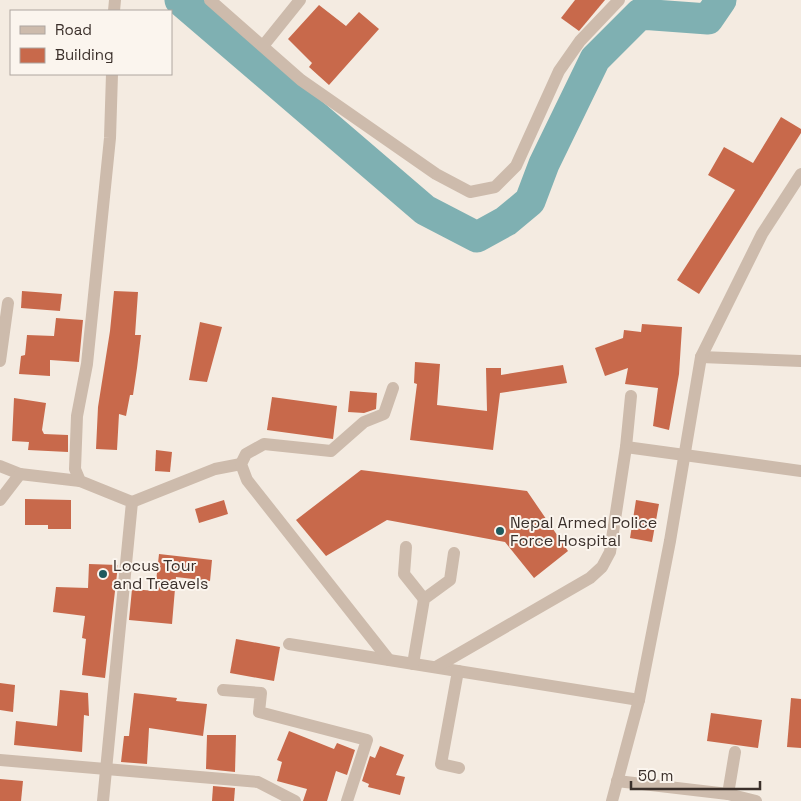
<svg xmlns="http://www.w3.org/2000/svg" width="801" height="801" font-family="'Space Grotesk',sans-serif">
  <rect width="100%" height="100%" fill="#f4ebe1"/>
  <g fill="none" stroke-linecap="round" stroke-linejoin="round">
    <path stroke="#7fb0b2" stroke-width="31" d="M180 0 425 210 477 237 506 221 530 201 544 164 595 59 640 14 708 19 721 0"/>
  </g>
  <g fill="#c8694b">
    <path d="M575 0H605L579 31 561 18Z"/>
    <path d="M319 5 346 26 359 12 379 29 329 85 309 67 312 63 288 39Z"/>
    <path d="M781 117 801 129V133L699 294 677 280 735 190 708 175 724 147 753 163Z"/>
    <path d="M22 291 62 294 60 311 21 308Z"/>
    <path d="M114 291 138 292 135 335H141L137 368 133 395H130L126 416 119 414 117 450 96 449 98 407 110 331Z"/>
    <path d="M56 318 83 320 79 362 50 360V376L19 374 21 356 25 355 27 335 54 336Z"/>
    <path d="M200 322 222 327 207 382 189 380Z"/>
    <path d="M642 324 682 327 679 374 669 430 653 426 658 388 625 384 628 368 605 376 595 348 623 338 624 330 641 332Z"/>
    <path d="M415 362 440 364 437 405 487 411 486 368H501V375L563 365 567 383 500 393 493 450 410 440 417 384 414 383Z"/>
    <path d="M350 391 377 393 376 409 364 413 348 412Z"/>
    <path d="M272 397 337 406 333 439 267 430Z"/>
    <path d="M14 398 46 403 42 430 44 434 68 435V452L28 450 29 442 12 441Z"/>
    <path d="M156 450 172 452 170 472 155 471Z"/>
    <path d="M361 470 527 491 568 551 534 578 505 542 387 520 326 556 296 520Z"/>
    <path d="M25 499 71 500V529H48V525H25Z"/>
    <path d="M224 500 228 514 199 523 195 509Z"/>
    <path d="M636 500 659 504 652 542 630 538Z"/>
    <path d="M159 554 212 560 210 581 176 577 172 624 129 620 132 589 155 591Z"/>
    <path d="M89 564 118 565 105 678 82 675 86 639 82 638 85 616 53 612 56 587 88 588Z"/>
    <path d="M236 639 280 647 274 681 230 673Z"/>
    <path d="M0 683 15 685 13 712 0 710Z"/>
    <path d="M60 690 88 693 89 716 84 715 82 752 14 745 16 721 57 726Z"/>
    <path d="M134 693 177 698 176 701 207 704 203 736 149 728 147 764 121 762 124 736H129Z"/>
    <path d="M791 698 801 699V748L787 747Z"/>
    <path d="M711 713 762 720 758 748 707 741Z"/>
    <path d="M289 731 334 749 337 743 355 750 347 775 336 771 327 801H303L307 789 277 781 282 762 277 760Z"/>
    <path d="M207 735H236L235 772 206 769Z"/>
    <path d="M380 746 404 755 396 775 405 777 400 795 368 787 369 784 362 781 370 756 375 758Z"/>
    <path d="M0 779 23 781 21 801H0Z"/>
    <path d="M213 786 235 788 234 801H212Z"/>
  </g>
  <g fill="none" stroke-linecap="round" stroke-linejoin="round">
    <g stroke="#cdbbac" stroke-width="12">
      <path d="M210 0 301 80 436 174 470 192 495 187 516 166 559 71 580 41 619 0"/>
      <path d="M114 11 115 0"/>
      <path d="M263 46 300 0"/>
      <path d="M701 357 801 361"/>
      <path d="M0 361 8 303"/>
      <path d="M626 447 801 471"/>
      <path d="M0 466 20 474"/>
      <path d="M0 500 20 474 80 481"/>
      <path d="M132 502 215 469 241 464"/>
      <path d="M406 547 404 574 424 599"/>
      <path d="M289 644 639 700"/>
      <path d="M389 660 247 480 241 464 246 454 264 444 331 451 364 422 384 414 393 388"/>
      <path d="M413 664 424 599 450 580 454 553"/>
      <path d="M436 667 590 578 602 567 610 552 626 447 631 396"/>
      <path d="M458 671 441 764 459 768"/>
      <path d="M223 690 261 693 259 712 367 740 347 801"/>
      <path d="M0 760 258 782 295 801"/>
      <path d="M617 781 728 794 735 752"/>
      <path d="M728 794 756 801"/>
      <path d="M103 801 132 502 80 481 75 469 77 416 87 364 110 138 112 74"/>
      <path d="M612 801 639 700 670 541 701 357 762 234 801 174"/>
    </g>
  </g>
  <g fill="#1f5a5e" stroke="#fbf5ee" stroke-width="2">
    <circle cx="500" cy="531" r="5"/>
    <circle cx="103" cy="574" r="5"/>
  </g>
  <g text-anchor="middle" stroke-width="4" stroke-linejoin="round" paint-order="stroke">
    <g font-size="16" fill="#3b302b" stroke="#fbf5ee" text-anchor="start">
      <text x="510" y="528">Nepal Armed Police<tspan x="510" dy="18">Force Hospital</tspan></text>
      <text x="113" y="571">Locus Tour<tspan x="113" dy="18">and Treavels</tspan></text>
    </g>
  </g>
  <rect x="10" y="10" width="162" height="65" fill="#fbf5ee" stroke="#aea6a0"/>
  <rect x="20" y="26" width="25" height="8" fill="#cdbbac" stroke="#aea6a0"/>
  <text x="55" y="35" font-size="15" fill="#3b302b">Road</text>
  <rect x="20" y="48" width="25" height="15" fill="#c8694b" stroke="#aea6a0"/>
  <text x="55" y="60" font-size="15" fill="#3b302b">Building</text>
  <path d="M631 781v8h129v-8" fill="none" stroke="#3b302b" stroke-width="2.5"/>
  <text x="638" y="781" font-size="15" fill="#3b302b" stroke="#fbf5ee" stroke-width="4" paint-order="stroke">50 m</text>
</svg>
